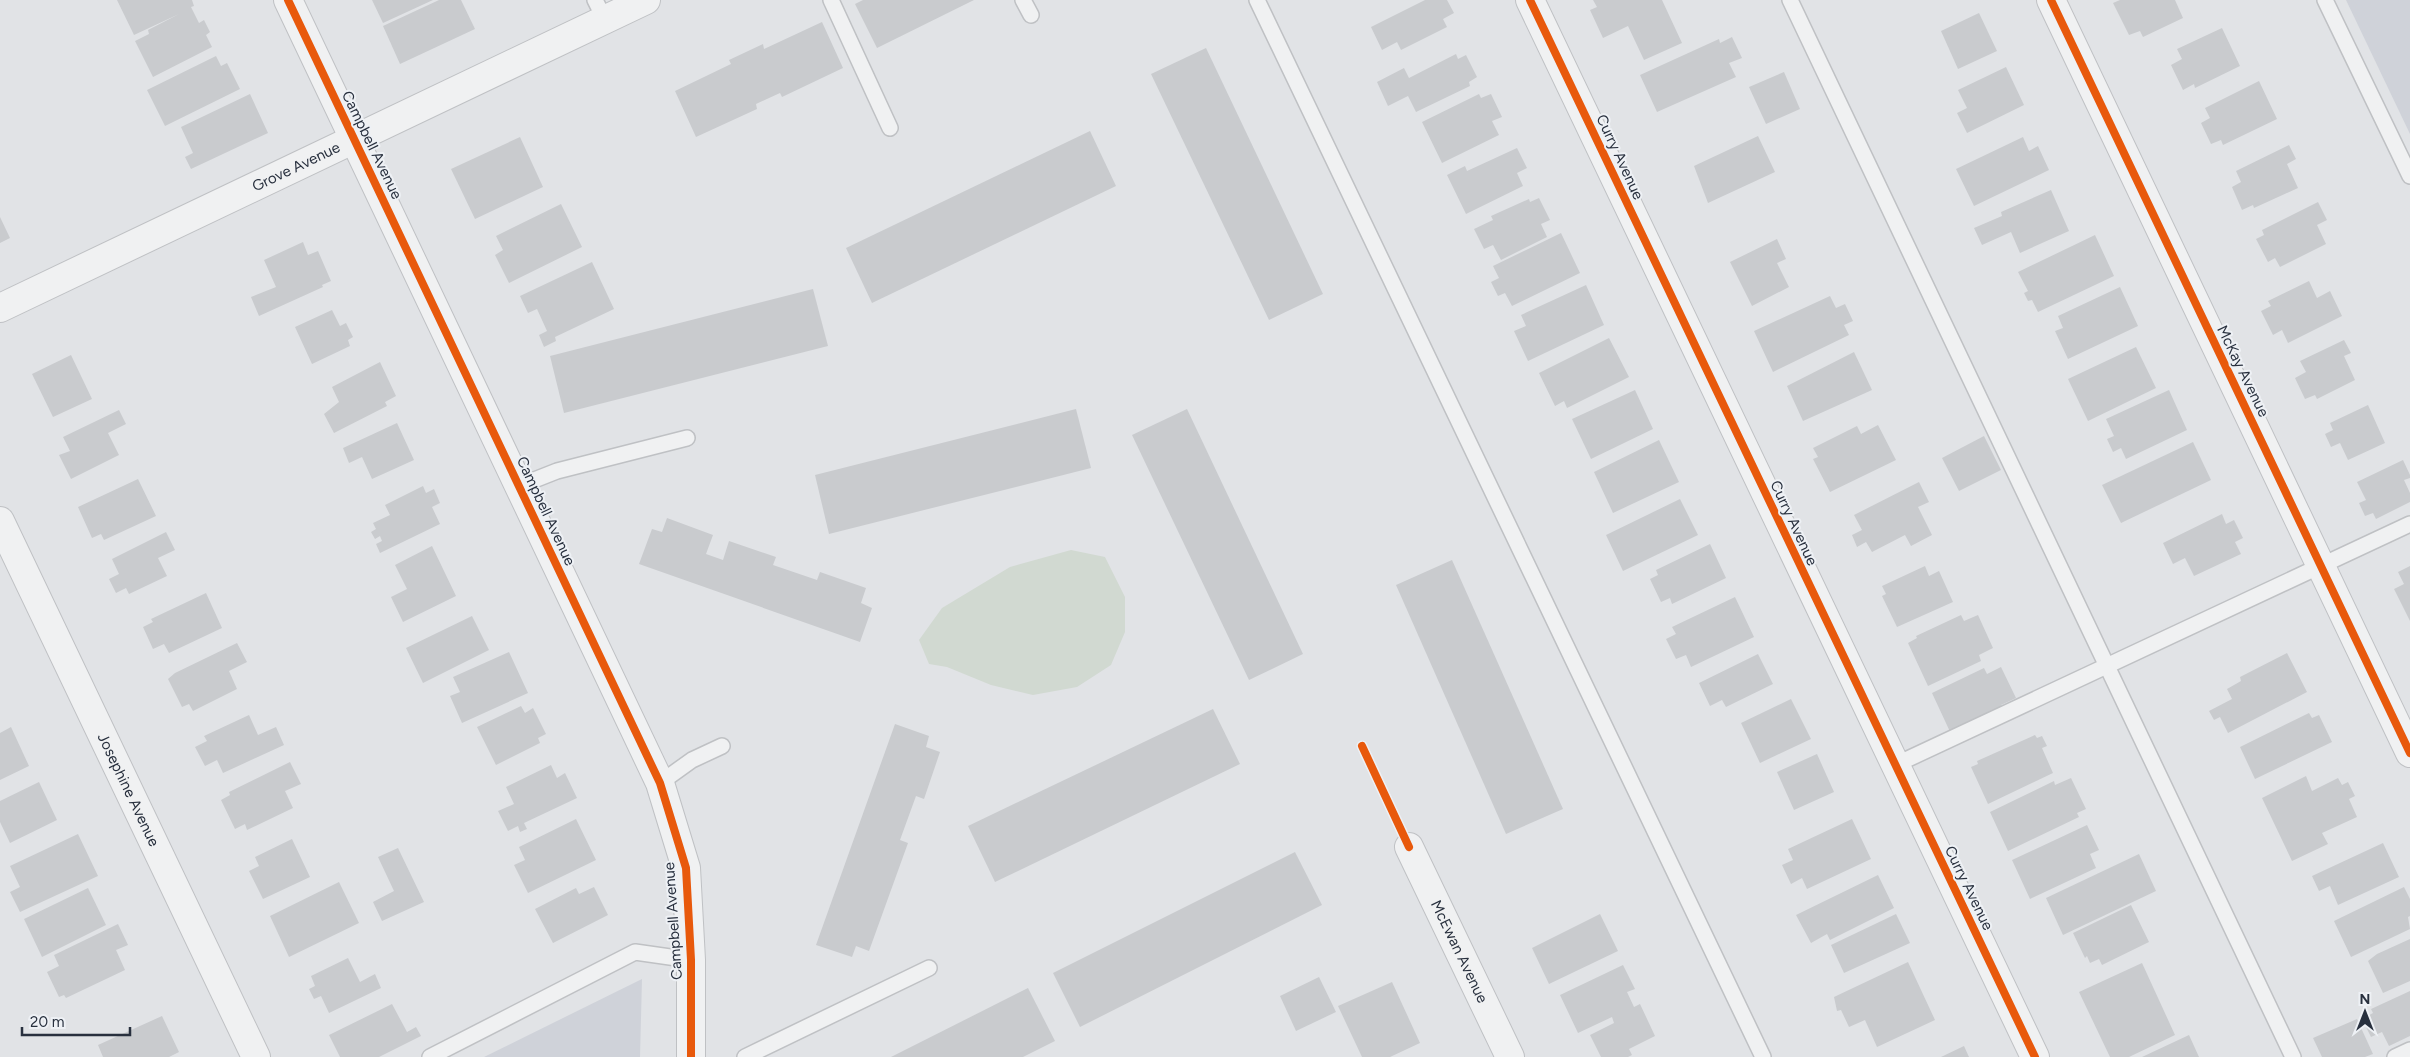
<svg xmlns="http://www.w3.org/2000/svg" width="2410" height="1057" font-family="Figtree,sans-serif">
  <rect width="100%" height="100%" fill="#e1e3e6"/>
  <g fill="#cfd2d9">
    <path d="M2346 0H2410V134Z"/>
    <path d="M642 979 640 1057H484Z"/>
  </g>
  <path fill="#d1d9d1" d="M1071 550 1105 557 1125 597V632L1111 665 1077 687 1033 695 991 685 947 667 929 664 919 640 942 608 1010 567Z"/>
  <g fill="#c9cbce">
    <path d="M117 0H192L194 6 191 7 199 23 204 20 210 32 206 35 212 47 153 77 135 41 149 34 148 30 179 14 134 35Z"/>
    <path d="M372 0H433L383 23Z"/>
    <path d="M439 0H461L475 29 400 64 383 26Z"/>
    <path d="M863 0H974L877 48 855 4Z"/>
    <path d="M1425 0H1447L1454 13 1443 19 1447 27 1401 50 1397 42 1382 50 1371 27Z"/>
    <path d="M1593 0H1662L1682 43 1644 60 1628 26 1603 38 1590 10 1597 7Z"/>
    <path d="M2120 0H2175L2183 18 2143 37 2140 31 2129 35 2113 3Z"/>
    <path d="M1979 13 1997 51 1958 69 1941 31Z"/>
    <path d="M822 22 843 68 782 97 780 93 756 104 757 109 696 137 675 91 731 64 729 60 763 44 764 49Z"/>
    <path d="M2222 28 2240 66 2195 88 2194 84 2183 90 2171 65 2182 59 2177 49Z"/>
    <path d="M1732 37 1742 58 1729 63 1736 77 1657 112 1640 75 1719 39 1720 43Z"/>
    <path d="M1206 48 1323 294 1269 320 1151 74Z"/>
    <path d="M1456 54 1458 59 1466 55 1477 77 1469 82 1470 86 1416 112 1408 96 1388 106 1377 82 1404 68 1409 78Z"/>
    <path d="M216 56 221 66 227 63 240 89 165 126 147 90Z"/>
    <path d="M2006 67 2024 105 1967 133 1957 113 1967 108 1958 90Z"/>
    <path d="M1784 72 1800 109 1766 124 1749 87Z"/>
    <path d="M2259 81 2277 119 2223 145 2221 140 2211 144 2201 123 2210 118 2205 108Z"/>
    <path d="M250 94 268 133 191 169 185 157 193 153 181 127Z"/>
    <path d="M1479 94 1481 98 1491 94 1502 117 1492 121 1499 135 1442 163 1422 122Z"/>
    <path d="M1090 131 1116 186 872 303 846 248Z"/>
    <path d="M1758 136 1775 172 1708 203 1694 166Z"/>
    <path d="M520 137 543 187 475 219 451 169Z"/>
    <path d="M2023 137 2029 151 2038 146 2049 170 1974 206 1956 169Z"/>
    <path d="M2289 145 2296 159 2287 164 2298 188 2254 208 2253 205 2242 210 2232 187 2241 182 2236 171Z"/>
    <path d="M1517 148 1527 168 1517 173 1523 186 1466 214 1447 175 1465 166 1467 171Z"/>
    <path d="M2051 190 2069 231 2020 253 2011 232 1982 245 1974 228 2002 216 2001 212Z"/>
    <path d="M1539 198 1550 220 1541 224 1547 237 1501 260 1493 245 1484 249 1474 229 1493 220 1491 216 1529 199 1530 202Z"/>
    <path d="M2318 202 2327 220 2317 225 2326 244 2280 267 2275 258 2268 262 2256 239 2264 235 2262 230Z"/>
    <path d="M561 204 582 247 509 283 495 255 503 250 496 236Z"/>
    <path d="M0 217 10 238 0 243Z"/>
    <path d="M1561 233 1580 273 1512 306 1505 293 1498 296 1491 282 1499 278 1493 266Z"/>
    <path d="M2095 235 2114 276 2038 312 2032 300 2028 301 2024 293 2028 291 2018 272Z"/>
    <path d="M1777 239 1786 259 1777 263 1789 287 1752 306 1730 262Z"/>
    <path d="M303 242 308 255 318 251 331 281 322 285 323 287 259 316 251 297 276 287 264 260Z"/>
    <path d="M592 262 614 309 555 337 556 341 544 347 539 335 547 331 537 309 528 313 520 296Z"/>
    <path d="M2309 281 2317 298 2330 291 2342 316 2288 343 2282 330 2273 335 2261 311 2271 306 2268 301Z"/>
    <path d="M1586 285 1604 325 1528 361 1514 331 1526 326 1521 315Z"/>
    <path d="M2120 287 2138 326 2068 359 2055 331 2063 328 2058 316Z"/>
    <path d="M813 289 828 346 564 413 550 356Z"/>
    <path d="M1830 296 1836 308 1845 304 1853 321 1844 325 1849 335 1773 372 1754 331Z"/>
    <path d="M332 310 340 326 346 323 353 337 348 340 350 346 312 364 295 327Z"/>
    <path d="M1609 338 1629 377 1567 408 1564 401 1555 406 1539 373Z"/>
    <path d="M2344 340 2351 353 2344 356 2355 380 2317 399 2315 395 2305 399 2295 378 2306 372 2300 361Z"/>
    <path d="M2136 347 2156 388 2088 421 2068 379Z"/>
    <path d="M1854 352 1872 390 1803 421 1787 386Z"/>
    <path d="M71 355 92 399 53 417 32 374Z"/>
    <path d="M380 362 396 396 385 402 387 406 334 433 324 414 339 402 332 387Z"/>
    <path d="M1635 390 1653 429 1591 459 1572 419Z"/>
    <path d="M2169 390 2187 430 2126 459 2121 448 2113 452 2107 439 2114 436 2106 419Z"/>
    <path d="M2368 405 2385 443 2348 460 2340 443 2331 447 2325 434 2333 430 2330 423Z"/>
    <path d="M1076 409 1091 468 829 534 815 475Z"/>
    <path d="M1187 409 1303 654 1249 680 1132 435Z"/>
    <path d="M119 410 126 424 108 433 119 455 71 479 59 455 70 451 63 437Z"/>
    <path d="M397 423 414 460 372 479 362 457 349 463 343 448Z"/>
    <path d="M1878 425 1896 460 1830 492 1813 459 1818 457 1813 448 1857 426 1861 434Z"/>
    <path d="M1984 436 2001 470 1959 491 1942 458Z"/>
    <path d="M1659 440 1679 482 1613 513 1594 472Z"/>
    <path d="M2193 442 2211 480 2121 523 2102 485Z"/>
    <path d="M2403 460 2410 475V478L2404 480 2410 493V502L2376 519 2373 513 2365 516 2359 503 2366 500 2357 482Z"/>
    <path d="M138 479 156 516 104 540 101 534 92 538 78 507Z"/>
    <path d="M1919 482 1929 502 1918 507 1932 535 1911 546 1905 535 1872 552 1866 542 1857 547 1852 535 1862 530 1854 515Z"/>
    <path d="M423 486 426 493 434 489 440 503 432 507 440 524 380 553 376 544 382 541 380 536 375 539 371 532 376 529 373 523 390 515 385 505Z"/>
    <path d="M1680 499 1698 535 1623 571 1606 535Z"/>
    <path d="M2222 514 2226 524 2234 520 2243 538 2235 542 2241 554 2194 576 2185 558 2173 564 2163 543Z"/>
    <path d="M667 518 713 535 706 554 723 560 729 541 776 557 773 565 817 580 820 572 866 588 861 603 872 608 860 642 639 564 652 529 662 532Z"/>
    <path d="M166 532 175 550 158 558 167 576 129 594 126 588 116 593 109 579 119 574 112 559Z"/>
    <path d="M1710 544 1726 578 1672 604 1670 598 1661 602 1650 579 1658 575 1656 570Z"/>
    <path d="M432 546 456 596 403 622 391 597 407 589 395 565Z"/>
    <path d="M1452 560 1563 809 1506 834 1396 585Z"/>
    <path d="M1925 566 1929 576 1939 571 1953 602 1897 627 1882 596 1886 594 1882 586Z"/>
    <path d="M2410 566V621L2394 589 2404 584 2398 572Z"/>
    <path d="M206 593 222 628 169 653 164 644 153 649 143 627 153 622 151 619Z"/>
    <path d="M1735 597 1754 637 1691 667 1686 655 1676 659 1666 639 1676 634 1672 627Z"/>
    <path d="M1961 615 1964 621 1978 615 1993 648 1979 655 1981 661 1928 686 1908 643 1917 638 1916 636Z"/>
    <path d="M472 616 489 650 423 683 406 648Z"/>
    <path d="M237 643 247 662 229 671 237 689 193 711 189 704 182 707 168 679 175 673Z"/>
    <path d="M509 652 528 693 462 723 450 696 460 692 453 677Z"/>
    <path d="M2287 653 2307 692 2228 733 2220 717 2214 720 2209 711 2232 699 2227 689 2241 681 2240 677Z"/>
    <path d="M1758 654 1773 684 1726 707 1722 700 1710 706 1699 683Z"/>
    <path d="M2001 667 2016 698 2001 705 2004 711 1952 736 1932 693 1984 668 1987 674Z"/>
    <path d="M1791 699 1811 739 1760 763 1741 723Z"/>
    <path d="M521 706 525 713 533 708 546 734 538 738 540 743 496 765 477 727Z"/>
    <path d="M1213 709 1240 764 995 882 968 826Z"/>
    <path d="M2309 713 2312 718 2319 715 2332 742 2255 779 2240 747Z"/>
    <path d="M249 715 258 735 276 727 284 745 223 773 217 760 205 766 195 747 207 741 204 736Z"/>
    <path d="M895 724 929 736 926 747 940 752 924 799 916 796 900 840 908 843 869 951 856 946 852 957 816 945Z"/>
    <path d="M11 727 29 766 0 780V733Z"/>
    <path d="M2035 735 2037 738 2042 736 2047 746 2042 748 2053 773 1988 804 1971 767 1978 764 1977 761Z"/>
    <path d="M1817 754 1834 792 1794 810 1777 772Z"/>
    <path d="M290 762 301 784 285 791 293 808 247 830 245 824 235 829 221 800 230 795 229 792Z"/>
    <path d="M551 765 557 778 565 773 577 798 524 823 527 829 520 832 518 826 508 831 498 811 514 804 506 787Z"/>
    <path d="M2306 776 2312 791 2338 778 2342 785 2348 782 2355 796 2349 799 2357 817 2322 833 2328 844 2292 861 2262 798Z"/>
    <path d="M2071 778 2086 809 2077 813 2079 817 2008 851 1990 812 2054 781 2055 785Z"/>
    <path d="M39 782 57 820 10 843 0 822V801Z"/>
    <path d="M576 819 596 860 528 893 514 865 525 860 519 847Z"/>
    <path d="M1852 819 1871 859 1807 889 1802 878 1791 884 1782 865 1793 860 1788 849Z"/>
    <path d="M2087 825 2099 850 2090 854 2096 868 2030 899 2012 860Z"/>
    <path d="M78 834 98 876 20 912 10 892 20 887 10 866Z"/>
    <path d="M292 839 310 877 263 899 249 871 259 866 255 857Z"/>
    <path d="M2383 843 2399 877 2338 905 2330 886 2319 891 2312 876Z"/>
    <path d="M398 848 424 902 382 921 373 902 394 891 378 857Z"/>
    <path d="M1295 852 1322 905 1080 1027 1053 973Z"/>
    <path d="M2139 854 2156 891 2063 935 2046 898Z"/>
    <path d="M1878 875 1894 908 1830 940 1827 934 1811 943 1796 915Z"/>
    <path d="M339 882 359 923 289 957 270 916Z"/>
    <path d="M594 887 608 915 553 943 535 909 576 888 579 894Z"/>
    <path d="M2404 887 2410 899V916L2408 917 2410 929 2351 957 2334 921Z"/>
    <path d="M88 888 106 925 42 957 24 919Z"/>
    <path d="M2131 905 2149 942 2102 965 2099 959 2090 963 2087 956 2085 958 2073 933Z"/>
    <path d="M1600 914 1618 951 1549 984 1532 948Z"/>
    <path d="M1896 914 1910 943 1844 973 1831 945Z"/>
    <path d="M118 924 128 945 116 950 125 970 66 998 64 995 59 997 47 972 59 966 54 955Z"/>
    <path d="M2410 939V981L2383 993 2368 961 2377 954Z"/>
    <path d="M348 958 360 982 375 974 381 988 329 1013 321 996 314 999 309 989 315 986 311 976Z"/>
    <path d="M1908 962 1935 1020 1877 1047 1865 1020 1849 1027 1841 1010 1837 1011 1834 997Z"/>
    <path d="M2142 963 2175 1035 2129 1057H2110L2079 992Z"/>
    <path d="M1623 965 1635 989 1627 992 1634 1007 1640 1004 1655 1036 1629 1049 1632 1055 1628 1057H1601L1590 1035 1614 1023 1612 1017 1578 1033 1560 995Z"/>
    <path d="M1319 977 1336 1012 1296 1031 1280 996Z"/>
    <path d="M1392 982 1420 1043 1390 1057H1362L1338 1006Z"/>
    <path d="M1028 988 1055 1041 1023 1057H891Z"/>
    <path d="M2410 991V1036L2389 1046 2382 1032 2371 1037 2362 1019 2373 1013 2371 1009Z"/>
    <path d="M392 1004 407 1032 416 1027 421 1036 379 1057H340L329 1035Z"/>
    <path d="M162 1016 179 1052 169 1057H103L98 1045Z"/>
    <path d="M2357 1019 2373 1054 2365 1057H2322L2313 1038Z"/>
    <path d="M2189 1035 2199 1057H2142Z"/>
    <path d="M1964 1046 1969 1057H1941Z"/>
  </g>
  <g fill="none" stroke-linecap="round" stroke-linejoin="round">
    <defs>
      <g id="service">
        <path d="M595 0 605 20"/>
        <path d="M831 0 890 128"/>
        <path d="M1023 0 1031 15"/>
        <path d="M1257 0 1763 1057"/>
        <path d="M1790 0 2293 1057"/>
        <path d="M2325 0 2410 176"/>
        <path d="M519 486 557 471 687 438"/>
        <path d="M1895 765 2410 524"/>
        <path d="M660 783 692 760 722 746"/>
        <path d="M430 1057 635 952 691 960"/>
        <path d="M745 1057 929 968"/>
        <path d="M2395 1057 2410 1050"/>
      </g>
      <g id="minor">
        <path d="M1530 0 2035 1057"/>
        <path d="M2051 0 2410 753"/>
        <path id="s1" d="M0 308 646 0"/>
        <path id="s2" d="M0 521 256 1057"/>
        <path id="s3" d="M1409 847 1510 1057"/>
      </g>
      <path id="tertiary" d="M288 0 660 783 686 868 691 960V1057"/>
    </defs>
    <use href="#service" stroke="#bfc1c4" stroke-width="18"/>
    <use href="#minor" stroke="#bfc1c4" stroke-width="30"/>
    <use href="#tertiary" stroke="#bfc1c4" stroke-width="30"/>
    <use href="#service" stroke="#f0f1f2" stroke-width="15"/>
    <use href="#minor" stroke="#f0f1f2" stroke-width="28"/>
    <use href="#tertiary" stroke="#f0f1f2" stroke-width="28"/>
    <defs>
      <g id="cycleway">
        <path d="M288 0 660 783 686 868 691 960V1057"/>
        <path d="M1530 0 2035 1057"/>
        <path d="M2051 0 2410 753"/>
        <path d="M1362 746 1409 847"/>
      </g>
    </defs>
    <use href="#cycleway" stroke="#eef1f5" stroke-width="11"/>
    <use href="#cycleway" stroke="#e8590c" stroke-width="8"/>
  </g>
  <g text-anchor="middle" stroke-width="4" stroke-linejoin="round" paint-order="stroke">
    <g font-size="15" fill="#28303e" stroke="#eef1f5">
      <text transform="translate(372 145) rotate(64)" y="5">Campbell Avenue</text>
      <text transform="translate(1620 157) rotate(65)" y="5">Curry Avenue</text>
      <text dy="5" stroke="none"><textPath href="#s1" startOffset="328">Grove Avenue</textPath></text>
      <text transform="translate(2243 371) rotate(64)" y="5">McKay Avenue</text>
      <text transform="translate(546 511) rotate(65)" y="5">Campbell Avenue</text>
      <text transform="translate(1794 523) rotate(65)" y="5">Curry Avenue</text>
      <text dy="5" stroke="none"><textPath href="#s2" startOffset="298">Josephine Avenue</textPath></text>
      <text transform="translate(1969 888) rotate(64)" y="5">Curry Avenue</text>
      <text transform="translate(673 921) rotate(-94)" y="5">Campbell Avenue</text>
      <text dy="5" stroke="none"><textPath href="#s3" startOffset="116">McEwan Avenue</textPath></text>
    </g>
  </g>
  <g transform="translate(2365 1012)" stroke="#eef1f5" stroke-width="4" paint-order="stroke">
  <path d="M0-4L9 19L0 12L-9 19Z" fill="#28303e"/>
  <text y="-8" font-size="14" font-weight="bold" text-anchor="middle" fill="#28303e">N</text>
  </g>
  <path d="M22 1027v8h108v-8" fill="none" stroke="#28303e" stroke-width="2.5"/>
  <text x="30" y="1027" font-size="15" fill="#28303e" stroke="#eef1f5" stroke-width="4" paint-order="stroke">20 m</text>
</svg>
